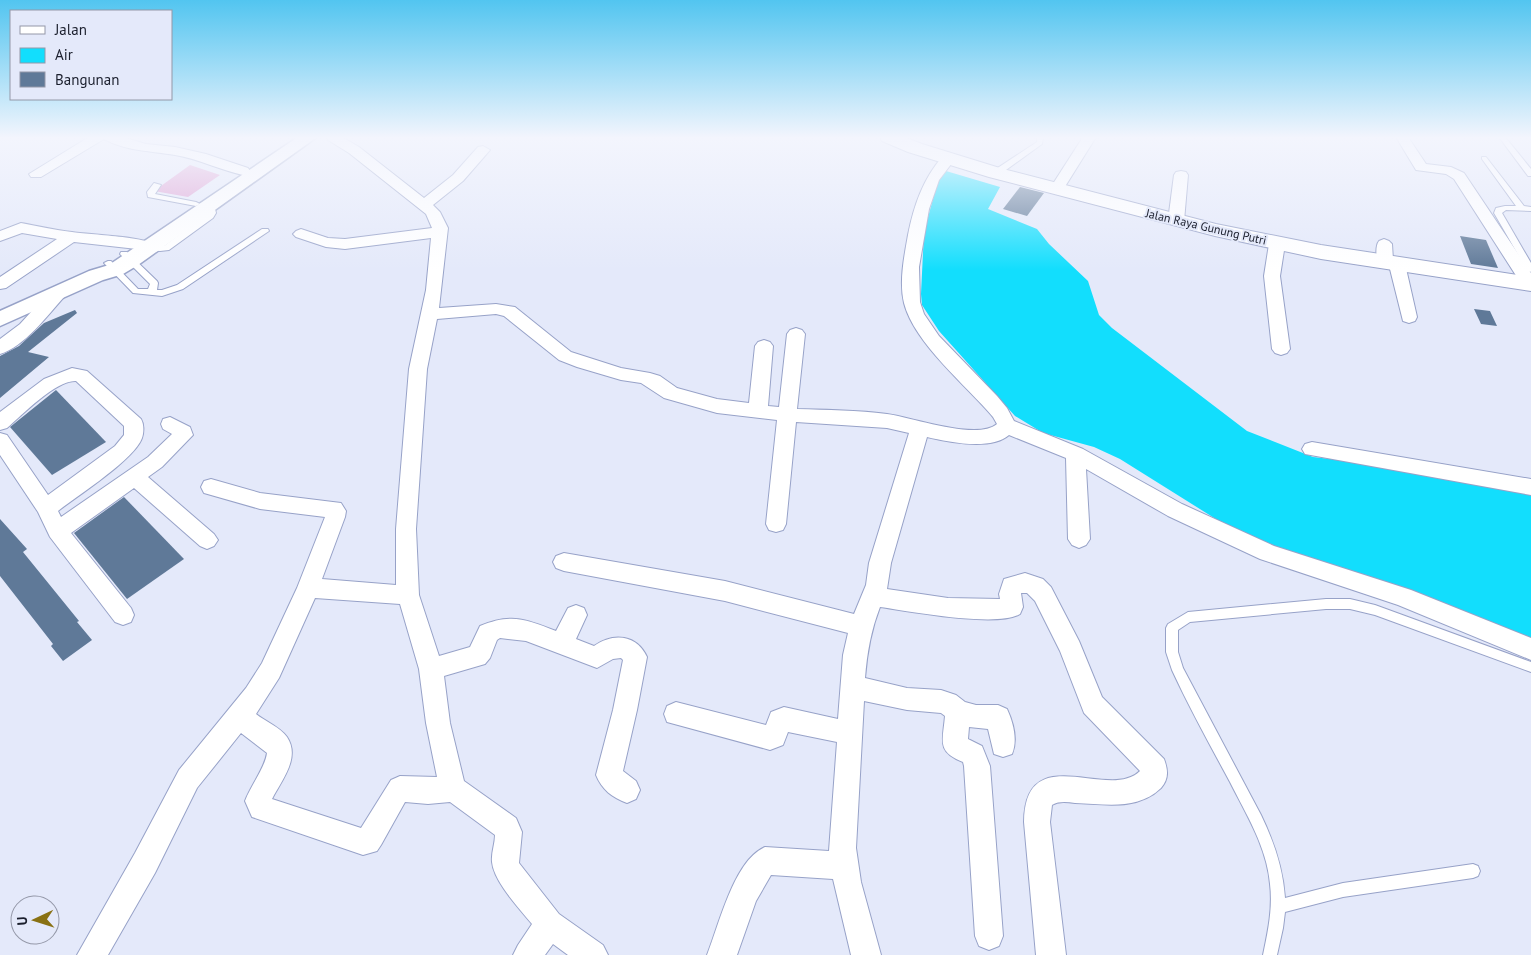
<svg xmlns="http://www.w3.org/2000/svg" width="1531" height="955" font-family="'PT Sans',sans-serif">
  <rect width="100%" height="100%" fill="#e4e9fa"/>
  <path fill="#dd9ed2" d="M190 165 220 175 188 197 154 191Z"/>
  <path fill="#12defd" d="M946 171 1000 187 988 209 1037 229 1049 244 1088 281 1099 315 1112 328 1247 431 1313 457 1391 466 1531 492V640L1271 549 1235 531 1120 459 1094 447 1043 433 1015 416 939 331 922 305 921 294 924 232 939 177Z"/>
  <g fill="#5f7998">
    <path d="M1020 187 1044 193 1027 216 1003 209Z"/>
    <path d="M1460 236 1486 240 1498 268 1471 264Z"/>
    <path d="M1474 309 1490 311 1497 326 1481 324Z"/>
    <path d="M75 310 77 313 28 352 49 357 0 398V356L19 346 44 323Z"/>
    <path d="M56 390 106 442 52 475 10 427Z"/>
    <path d="M124 497 184 559 127 599 74 533Z"/>
    <path d="M0 519 27 549 23 552 79 621 77 622 92 640 63 661 51 646 53 644 0 576Z"/>
  </g>
  <g fill="none" stroke-linecap="round" stroke-linejoin="round">
    <defs>
      <g id="service">
        <path d="M1037 137H1043L1042 144 999 175H993V171L1037 142Z"/>
        <path d="M1499 137H1505L1531 169V176H1528Z"/>
        <path d="M1482 157H1486L1524 206 1531 207V211L1506 210 1502 213 1531 263V272L1527 270 1494 213 1496 208 1505 206H1516L1482 159Z"/>
        <path d="M154 183 161 185 155 194 196 202 200 204 196 206 148 197 147 192Z"/>
        <path d="M208 205H214L216 213 213 218 169 250 160 251 149 250V246H164L207 214Z"/>
        <path d="M262 229H268L269 231 183 289 162 296 133 293 104 263 108 261H111L138 289H148L150 284 120 254 121 252H127L157 281 158 283 157 290H162L177 285Z"/>
        <path d="M1326 599H1350L1375 605 1531 662V672L1375 615 1350 609H1326L1190 622 1178 630V652L1183 668 1261 815C1274 842 1283 868 1285 898L1343 883 1473 864 1478 866 1480 871 1478 876 1473 878 1343 897 1285 912 1283 928 1277 955H1263C1268 931 1273 908 1270 884 1267 847 1246 814 1230 782 1210 745 1189 707 1172 670L1166 652V628L1168 624 1188 612Z"/>
      </g>
      <g id="minor">
        <path d="M89 137H122L146 144 175 147 206 154 248 168 250 171 248 174 243 175C220 170 199 159 175 155 152 151 125 151 104 139L41 177H31L29 174Z"/>
        <path d="M327 137H342L359 147 424 198 453 175 478 147 483 146 490 150 463 181 433 205 440 212 448 228 439 308 496 304 515 307 571 352 621 368 650 373 660 376 677 388 717 399 749 403 755 346 758 342 764 340 770 342 773 346 768 406 779 407 787 334 790 330 796 328 802 330 805 334 797 409C827 410 858 410 887 414 911 417 977 441 997 424L993 417C967 386 914 343 904 303 899 282 904 257 908 235 914 205 923 179 943 156H953L955 159 939 180 929 209 919 267 920 302 924 314 939 336 997 396 1007 408 1014 421 1083 449 1182 504 1274 546 1411 590 1531 638V660L1398 605 1260 559 1168 516 1086 469 1090 539 1086 545 1079 548 1072 545 1068 539 1066 458 1009 435C991 451 948 442 927 437L891 563 887 589 948 598 1000 599 999 594 1004 579 1025 573 1043 579 1051 587 1079 641 1102 697 1164 759C1168 770 1169 779 1161 788 1137 811 1105 804 1075 803 1067 802 1059 801 1052 805L1050 822 1066 955H1036L1024 822C1025 738 1109 802 1140 771L1084 713 1060 651 1035 601 1027 593H1021L1023 607 1020 614C998 628 908 611 880 607 871 630 867 653 865 678L907 688 941 690 956 695 965 702 976 705H998L1007 709C1013 722 1018 740 1012 754L1003 757 994 754 988 729 969 727 968 739 982 746 990 766 1003 936 999 946 989 950 979 946 975 936 964 766 963 762C936 752 943 740 945 716L941 713 907 710 864 701 856 848 861 882 881 955H851L833 879 771 875 756 901 737 955H707C719 925 734 860 765 847L829 851 837 742 788 732 783 745 770 750 667 722 664 714 667 706 676 702 766 725 771 712 784 707 838 719 843 655 848 633 725 601 564 571 556 568 553 562 556 556 564 553 725 581 854 614 866 585 869 563 909 433 887 428 796 422 786 524 783 530 776 532 769 530 766 524 777 420 717 413 664 398 641 383 621 380 577 367 559 360 504 316 496 314 437 319 427 369 416 529 419 595 439 656 470 647 480 626C511 613 526 619 556 631L568 608 576 605 584 608 587 615 576 639 594 646C614 632 637 635 647 657L637 710 623 771 636 781 640 790 636 799 627 803C612 797 602 790 596 775L613 710 623 660 621 658 613 659 597 668 526 641 500 638 497 640 490 658 485 664 444 676 450 723 464 781 516 818 522 832 519 863 559 914 603 945 608 955H568L553 944 545 955H513L518 945 532 924C519 908 494 882 492 862 491 853 495 844 495 835L450 802 428 804 405 802 381 845 377 851 363 855 252 817 245 801C251 785 265 768 267 753L241 733 197 788 155 873 108 955H77L135 853 179 770 246 688 262 663 297 588 325 517 260 509 204 493 201 487 204 481 211 479 260 493 341 503 346 511 345 517 322 579 396 585V529L409 369 426 290 431 238 345 249 326 247 296 237 293 234 296 231 301 229 328 238 345 239 432 228 426 214 349 153 328 140ZM315 598 400 604 419 669 426 723 437 777 400 776 391 780 361 828 272 799C281 781 301 758 287 737 281 728 265 721 256 714L279 678Z"/>
        <path d="M1083 137H1096L1061 193H1051L1049 190Z"/>
        <path d="M1396 137H1408L1426 164 1451 167 1464 173 1531 273V289L1524 288 1454 179 1446 174 1416 170Z"/>
        <path d="M1181 171 1186 172 1188 175 1184 221 1181 224H1171L1168 221 1174 175 1176 172Z"/>
        <path d="M21 223C38 226 55 230 72 232 88 235 152 236 160 248L158 251 152 253 137 249 74 242 6 288 0 289V277L57 239 22 233 0 241V231Z"/>
        <path d="M1277 239 1282 241 1285 244 1280 276 1290 349 1287 353 1281 355 1275 353 1272 349 1264 276 1269 244 1272 241Z"/>
        <path d="M1384 239 1389 241 1392 244 1393 260 1403 261 1405 264 1417 317 1415 321 1409 323 1403 321 1389 265 1379 264C1376 259 1375 246 1379 241Z"/>
        <path d="M58 288 64 289 66 293 64 297C48 315 24 347 0 354V339L20 324 52 289Z"/>
        <path d="M72 368 87 371 141 419C144 424 144 432 142 438 135 459 77 496 58 511L61 517 148 457 172 434 163 429 161 424 163 419 170 417 190 427 193 435 162 467 148 477 214 534 218 540 214 546 207 549 200 546 134 488 71 533 131 608 134 615 131 622 123 625 115 622 50 537 38 512 0 455V433L7 435 48 495 115 446 124 435V426L76 381C56 380 22 415 7 428L0 430V412L44 379Z"/>
        <path d="M1312 442 1531 479V495L1305 454 1302 449 1305 444Z"/>
      </g>
      <path id="tertiary" d="M298 137H317L138 265 123 274 103 280 0 326V311L89 271 109 265Z"/>
      <path id="primary" d="M880 137H904L922 144 1003 169 1216 224 1321 245 1531 277V291L1321 259 1215 236 989 177 908 152 882 141Z"/>
    </defs>
    <use href="#service" stroke="#97a2c8" stroke-width="2"/>
    <use href="#minor" stroke="#97a2c8" stroke-width="2"/>
    <use href="#tertiary" stroke="#97a2c8" stroke-width="3"/>
    <use href="#primary" stroke="#97a2c8" stroke-width="2"/>
    <use href="#service" fill="#fff" fill-rule="evenodd"/>
    <use href="#minor" fill="#fff" fill-rule="evenodd"/>
    <use href="#tertiary" fill="#fff" fill-rule="evenodd"/>
    <use href="#primary" fill="#fff" fill-rule="evenodd"/>
  </g>
  <linearGradient id="sky" x2="0" y2="1"><stop stop-color="#52c5f0"/><stop offset="0.51" stop-color="#f3f5fd"/><stop offset="1" stop-color="#f3f5fd" stop-opacity="0"/></linearGradient>
  <rect width="1531" height="270" fill="url(#sky)"/>
  <g text-anchor="middle" stroke-width="4" stroke-linejoin="round" paint-order="stroke">
    <g font-size="12" fill="#1b1f2d" stroke="#e4e9fa">
      <text transform="translate(1206 227) rotate(13)" y="4">Jalan Raya Gunung Putri</text>
    </g>
  </g>
  <rect x="10" y="10" width="162" height="90" fill="#e4e9fa" stroke="#9498a8"/>
  <rect x="20" y="26" width="25" height="8" fill="#ffffff" stroke="#9498a8"/>
  <text x="55" y="35" font-size="15" fill="#1b1f2d">Jalan</text>
  <rect x="20" y="48" width="25" height="15" fill="#12defd" stroke="#9498a8"/>
  <text x="55" y="60" font-size="15" fill="#1b1f2d">Air</text>
  <rect x="20" y="72" width="25" height="15" fill="#5f7998" stroke="#9498a8"/>
  <text x="55" y="85" font-size="15" fill="#1b1f2d">Bangunan</text>
  <g transform="translate(35 920) rotate(266)"><circle r="24" fill="#e4e9fa" stroke="#9498a8"/>
  <path d="M0-4L9 19L0 12L-9 19Z" fill="#897113"/>
  <text y="-8" font-size="14" font-weight="bold" text-anchor="middle" fill="#1b1f2d">U</text>
  </g>
</svg>
